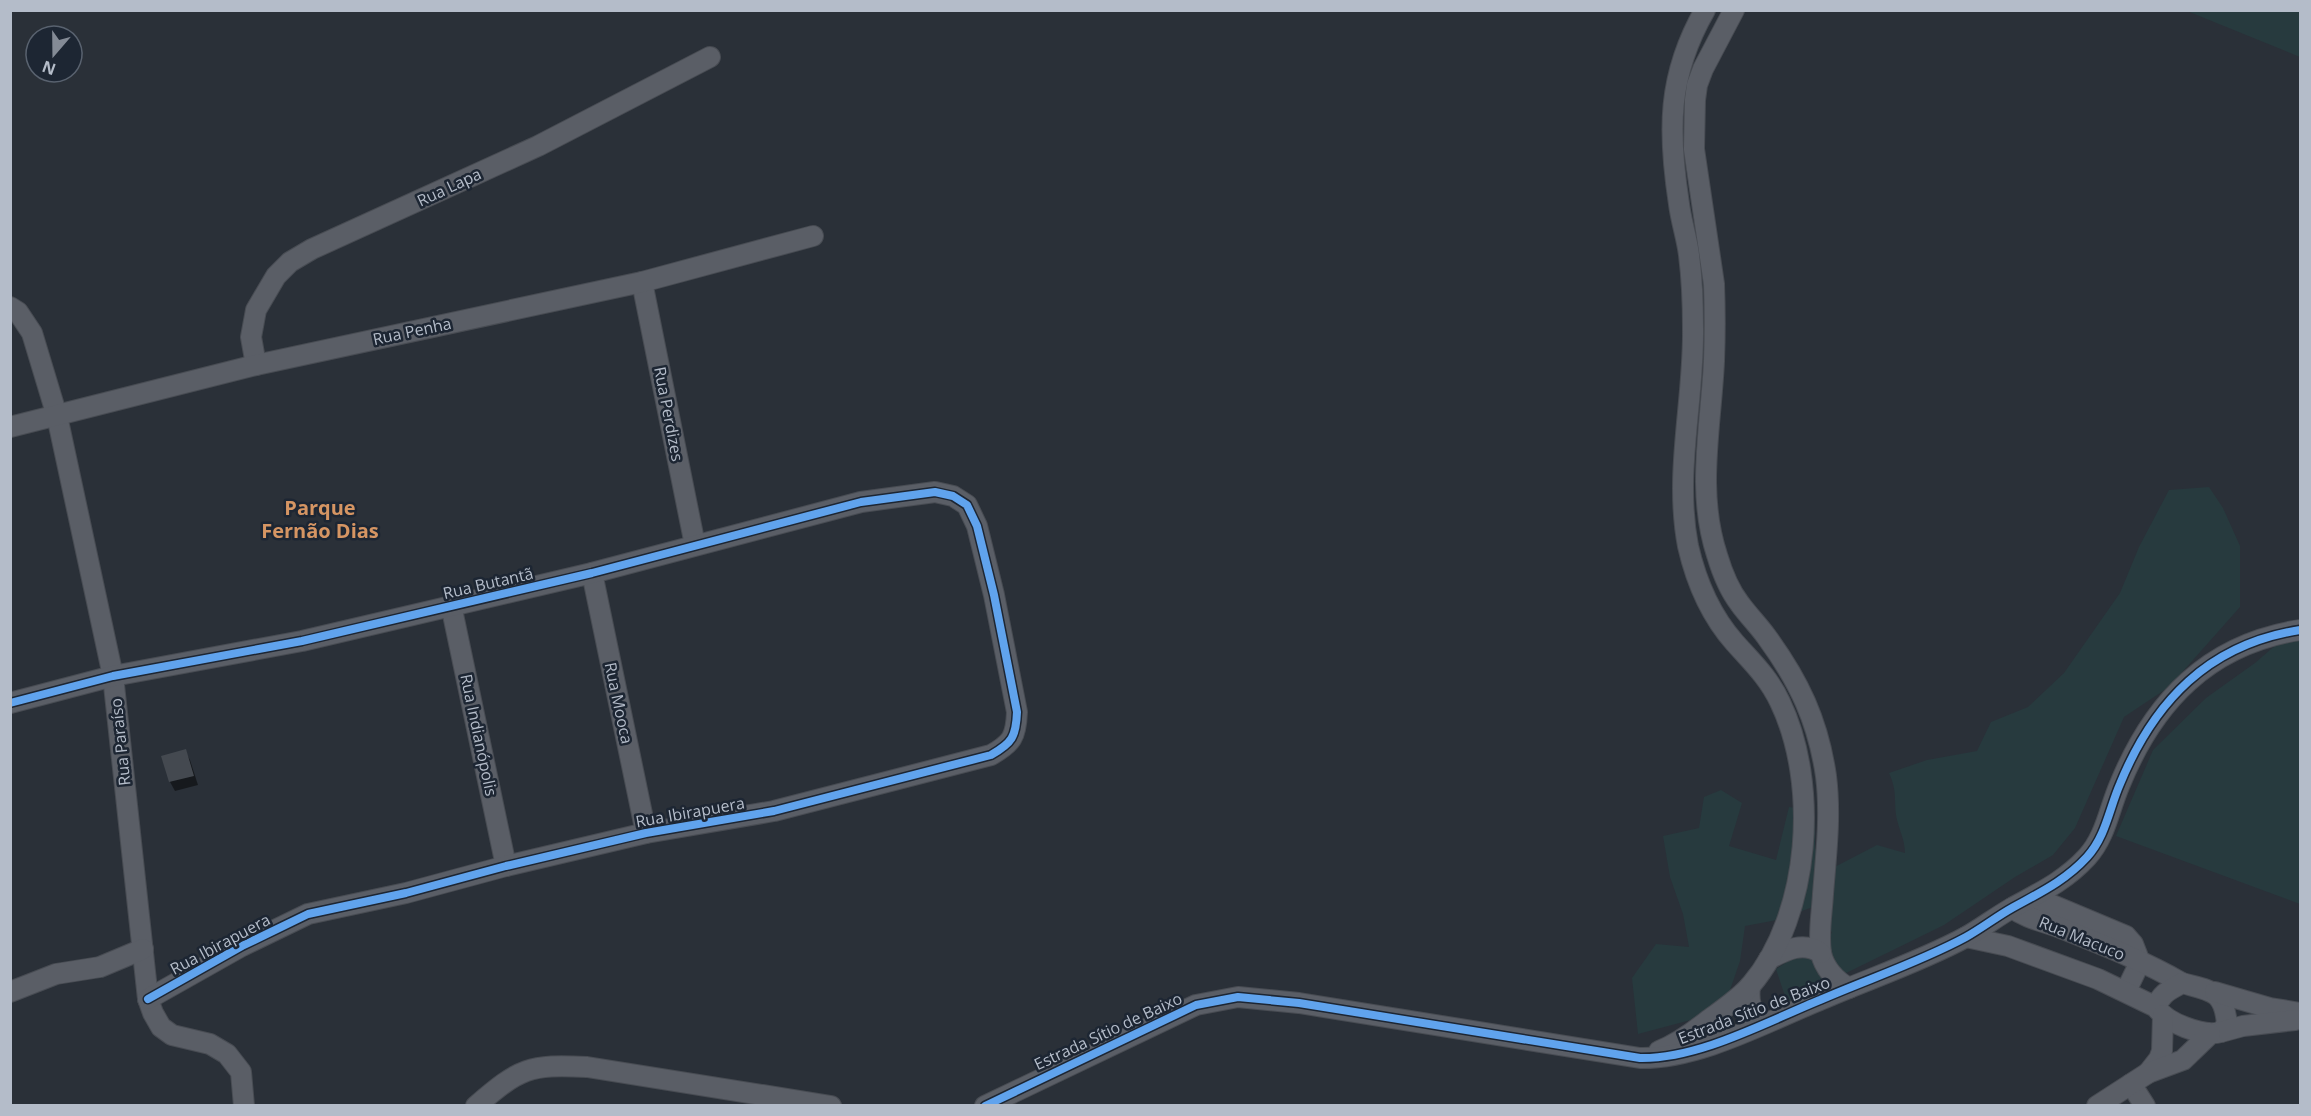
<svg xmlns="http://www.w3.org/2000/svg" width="2311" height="1116" font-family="'Open Sans',sans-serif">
  <rect width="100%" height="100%" fill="#2a3038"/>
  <g fill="#273a3e">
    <path d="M2187 11H2300V57Z"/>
    <path d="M2209 487 2223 508 2240 546V607L2169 687 2124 717 2075 828 2053 855 2015 877 1944 925 1787 1002 1776 969 1832 933 1821 904 1777 920 1745 926 1740 961 1729 993 1702 1017 1638 1034 1632 978 1656 944 1689 947 1683 914 1670 877 1663 836 1699 828 1704 797 1721 790 1742 803 1729 846 1776 860 1789 807 1808 810 1815 823V848L1825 872 1877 845 1905 853C1905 839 1898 828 1896 815 1894 797 1897 791 1889 773L1927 760 1977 751 1991 722 2028 707 2064 673 2120 593 2139 547 2169 490Z"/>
    <path d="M2300 633V904L2116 836 2153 750 2206 698 2255 663 2285 637Z"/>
  </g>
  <path fill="#0007" d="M185 751 190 760 198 785 175 791 170 782Z"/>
  <path fill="#444950" d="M186 749 194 776 169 782 161 756Z"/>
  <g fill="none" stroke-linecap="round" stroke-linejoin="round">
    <defs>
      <g id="street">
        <path d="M1734 10 1703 69 1697 85 1695 100 1694 149 1714 284C1715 310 1715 336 1714 361 1711 427 1696 491 1717 555 1722 572 1730 591 1740 604 1748 615 1758 625 1766 636 1799 681 1818 721 1826 776 1831 816 1826 855 1823 894 1822 913 1818 934 1821 953 1824 968 1836 981 1849 988"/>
        <path d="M642 282 695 545"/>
        <path d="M10 307 18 312 32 333 57 416 113 676 148 999 153 1013 161 1027 172 1035 210 1044 227 1054 241 1072 244 1106"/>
        <path d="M256 365 251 337 256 310 276 276 290 262 312 249 538 146 710 57"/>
        <path d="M10 427 256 365 642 282 813 236"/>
        <path d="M592 573 646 833"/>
        <path d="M451 605 506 866"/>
        <path d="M10 703 113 676 302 641 592 573 861 502 935 492 953 496 967 505 977 526 994 595 1017 712C1016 737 1012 743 991 755L774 811 646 833 506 866 406 893 308 914 242 946 148 999"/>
        <path d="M2033 897 2126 936 2133 944 2140 962 2126 991"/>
        <path d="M2012 908C2027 919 2046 922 2063 929 2103 945 2144 961 2182 983"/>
        <path d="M1966 937 2008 946 2098 979 2156 1007C2166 1023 2203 1037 2221 1032L2227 1024C2224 990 2211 991 2182 983 2170 990 2161 993 2156 1007"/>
        <path d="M1769 959C1786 950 1803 941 1821 953"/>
        <path d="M1750 986C1748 1003 1751 1011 1763 1023"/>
        <path d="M10 992 56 974 100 967 143 949"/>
        <path d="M2215 992 2270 1008 2300 1013"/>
        <path d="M2221 1032 2243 1026 2295 1020"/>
        <path d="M1659 1051C1677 1044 1692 1033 1707 1021 1722 1010 1739 999 1751 985 1811 914 1819 783 1780 702 1769 678 1752 662 1735 643 1711 616 1696 581 1688 546 1674 473 1694 402 1693 329 1693 304 1692 279 1689 255 1687 238 1681 221 1679 204 1668 132 1667 76 1705 10"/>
        <path d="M2148 1073 2159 1059 2162 1051 2163 1015"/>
        <path d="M2131 1084 2145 1106"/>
        <path d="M476 1106C520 1068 529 1064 587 1067L831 1106"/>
        <path d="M985 1106 1196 1005 1238 997 1299 1003 1640 1058C1699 1059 1766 1022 1820 1000 1868 979 1920 962 1966 937 1982 928 1996 917 2012 908 2039 893 2065 881 2087 857 2106 836 2109 809 2120 784 2154 701 2209 644 2300 630"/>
        <path d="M2097 1106 2148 1073 2183 1060 2210 1034"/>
      </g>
    </defs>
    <use href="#street" stroke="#484c53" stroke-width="22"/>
    <use href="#street" stroke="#5a5e66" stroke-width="20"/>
    <defs>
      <g id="cycleway">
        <path d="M10 703 113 676 302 641 592 573 861 502 935 492 953 496 967 505 977 526 994 595 1017 712C1016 737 1012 743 991 755L774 811 646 833 506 866 406 893 308 914 242 946 148 999"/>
        <path d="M985 1106 1196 1005 1238 997 1299 1003 1640 1058C1699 1059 1766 1022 1820 1000 1868 979 1920 962 1966 937 1982 928 1996 917 2012 908 2039 893 2065 881 2087 857 2106 836 2109 809 2120 784 2154 701 2209 644 2300 630"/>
      </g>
    </defs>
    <use href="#cycleway" stroke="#1d2633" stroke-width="11"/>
    <use href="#cycleway" stroke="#60a3ed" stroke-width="8"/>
  </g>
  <g text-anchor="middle" stroke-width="5" stroke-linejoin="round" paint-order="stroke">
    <g font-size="16" fill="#b4bcc9" stroke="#1d2633">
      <text transform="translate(449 187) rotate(-25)" y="6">Rua Lapa</text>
      <text transform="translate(412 331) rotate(-12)" y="6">Rua Penha</text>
      <text transform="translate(669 414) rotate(79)" y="6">Rua Perdizes</text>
      <text transform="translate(488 583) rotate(-13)" y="6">Rua Butantã</text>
      <text transform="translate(619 703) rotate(78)" y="6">Rua Mooca</text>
      <text transform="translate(479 735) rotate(78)" y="6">Rua Indianópolis</text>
      <text transform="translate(120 742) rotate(-96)" y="6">Rua Paraíso</text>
      <text transform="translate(690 812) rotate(-10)" y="6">Rua Ibirapuera</text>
      <text transform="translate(2082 938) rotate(22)" y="6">Rua Macuco</text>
      <text transform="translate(220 944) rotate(-28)" y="6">Rua Ibirapuera</text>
      <text transform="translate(1754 1010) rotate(-21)" y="6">Estrada Sítio de Baixo</text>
      <text transform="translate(1108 1031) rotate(-25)" y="6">Estrada Sítio de Baixo</text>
    </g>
    <g font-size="20" font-weight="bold" fill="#d59563" stroke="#1d2633">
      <text x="320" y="515">Parque<tspan x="320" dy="23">Fernão Dias</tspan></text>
    </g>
  </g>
  <rect width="2311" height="1116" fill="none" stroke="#b4bcc9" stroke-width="24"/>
  <g transform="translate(54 54) rotate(200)"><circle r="28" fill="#1d2633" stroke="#59626f" stroke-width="1.5"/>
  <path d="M0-4.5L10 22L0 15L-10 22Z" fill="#848b96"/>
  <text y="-9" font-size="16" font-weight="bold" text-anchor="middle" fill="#b4bcc9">N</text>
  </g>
</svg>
